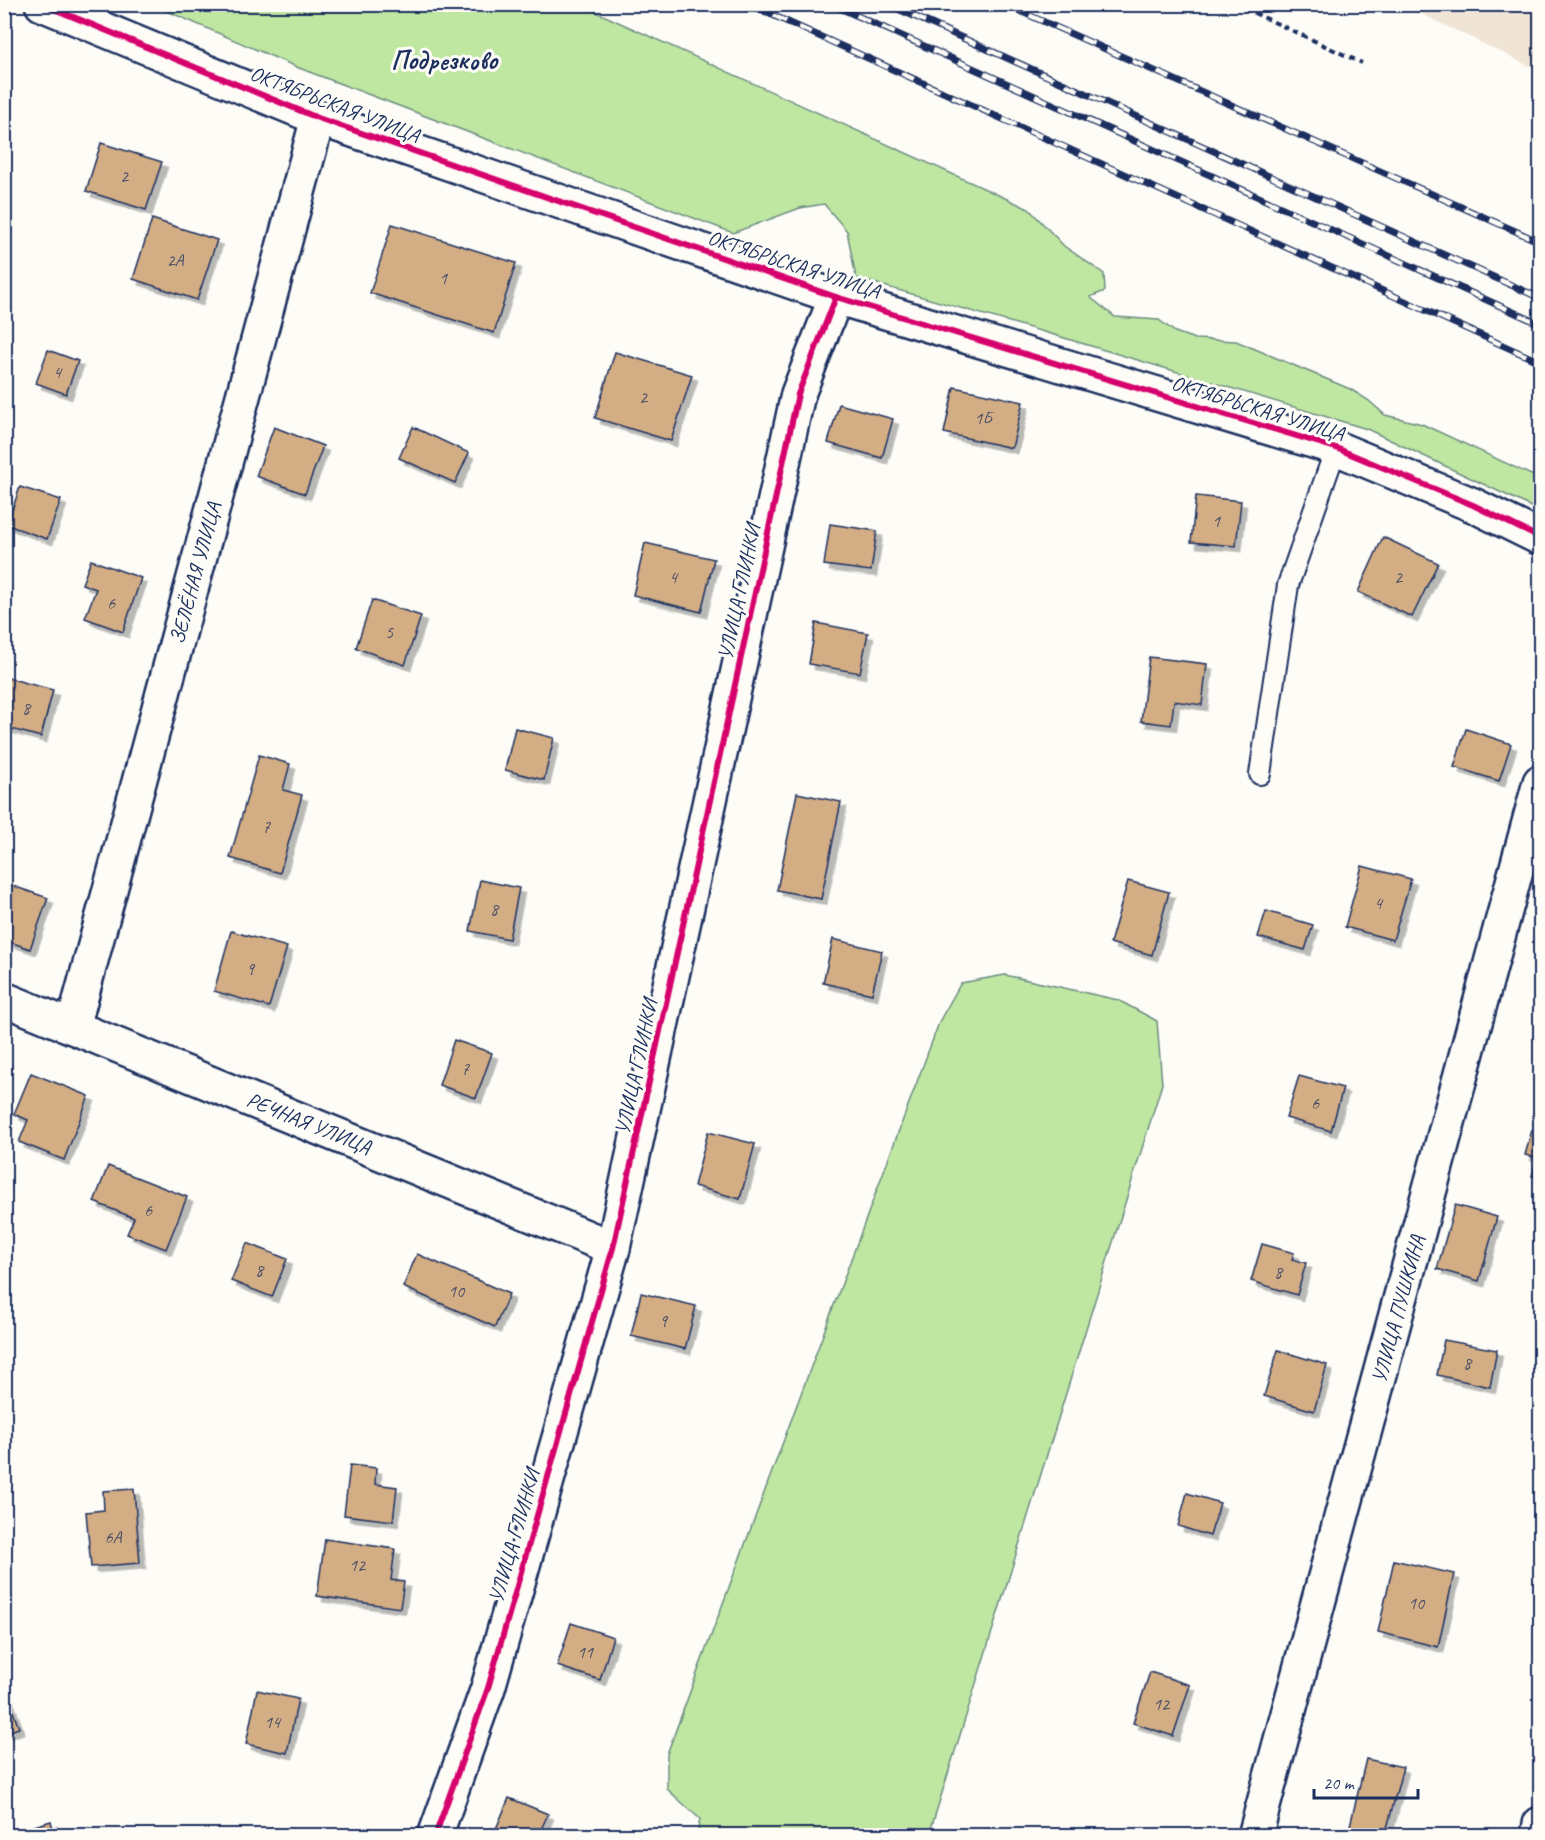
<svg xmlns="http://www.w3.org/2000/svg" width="1545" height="1840" font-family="Caveat,sans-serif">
  <defs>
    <filter id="shadow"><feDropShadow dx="5.5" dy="5.5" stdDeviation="0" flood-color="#0004"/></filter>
  </defs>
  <rect width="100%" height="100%" fill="#fdfcf7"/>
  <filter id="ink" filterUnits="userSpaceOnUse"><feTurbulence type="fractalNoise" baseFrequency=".0167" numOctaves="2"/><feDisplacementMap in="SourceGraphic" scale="12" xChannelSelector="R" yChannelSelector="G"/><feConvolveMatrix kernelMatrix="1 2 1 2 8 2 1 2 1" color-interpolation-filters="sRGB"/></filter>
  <g filter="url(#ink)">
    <path fill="#f0e4d4" d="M1403 5H1540V71Z"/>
    <g fill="#bfe7a2" stroke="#6d8b80" stroke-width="1.5">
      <path d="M153 5H581L1029 209 1064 246 1104 274 1105 291 1090 297 1115 317 1159 320 1175 332 1195 339 1236 341 1350 389 1368 400 1385 415 1422 424 1540 479V511L1367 429 1051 334 856 278 847 231 824 204 800 208 733 233 299 68Z"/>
      <path d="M1005 975 1118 1000 1157 1021 1162 1084 929 1835H697L700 1819 667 1789V1754L940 1020 961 983Z"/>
    </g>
    <g fill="#d3ad84" stroke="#1b2f5e" stroke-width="1.5" filter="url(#shadow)">
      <path d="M101 143 162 162 146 210 86 191Z"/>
      <path d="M152 219 217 240 197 300 133 279Z"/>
      <path d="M392 224 516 263 494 333 370 293Z"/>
      <path d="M48 350 78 361 66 394 36 383Z"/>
      <path d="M615 352 692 375 671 441 595 418Z"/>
      <path d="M954 387 1023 402 1012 448 944 433Z"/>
      <path d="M839 404 893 419 882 458 828 443Z"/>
      <path d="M274 427 323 446 305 494 256 476Z"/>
      <path d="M413 427 469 453 455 483 399 458Z"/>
      <path d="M20 487 61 500 47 539 7 525Z"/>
      <path d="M1196 496 1241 501 1236 546 1191 542Z"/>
      <path d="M830 524 877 531 871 571 824 565Z"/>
      <path d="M1383 537 1438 563 1412 617 1358 592Z"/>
      <path d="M645 543 714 559 701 612 633 595Z"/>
      <path d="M91 560 141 578 123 632 85 618 96 589 82 584Z"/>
      <path d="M372 600 421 616 405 665 356 648Z"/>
      <path d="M816 623 868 633 860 673 809 664Z"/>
      <path d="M1149 657 1207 664 1202 705 1174 701 1171 725 1141 721Z"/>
      <path d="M4 677 53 690 41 737 4 727Z"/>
      <path d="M515 728 554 738 544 780 505 770Z"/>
      <path d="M1466 729 1511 744 1499 781 1454 767Z"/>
      <path d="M259 755 290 764 283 790 302 795 280 873 230 858Z"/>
      <path d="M797 793 841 802 821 899 777 890Z"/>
      <path d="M1362 866 1411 879 1393 940 1345 927Z"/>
      <path d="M480 880 519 888 509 939 470 931Z"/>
      <path d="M1128 881 1169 892 1152 955 1110 943Z"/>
      <path d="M7 884 48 898 30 949 4 940V891Z"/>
      <path d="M1266 911 1313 925 1305 950 1258 937Z"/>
      <path d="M231 931 287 947 269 1007 214 991Z"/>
      <path d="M833 939 882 951 872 994 823 983Z"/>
      <path d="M454 1040 492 1053 476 1098 439 1085Z"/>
      <path d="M31 1073 89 1096 64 1160 19 1142 28 1120 14 1114Z"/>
      <path d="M1299 1076 1343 1088 1331 1131 1286 1118Z"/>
      <path d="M1532 1130 1540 1133V1179L1532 1176 1537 1158 1525 1155Z"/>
      <path d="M708 1132 755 1144 740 1199 694 1186Z"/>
      <path d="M108 1166 187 1197 166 1249 127 1234 134 1218 94 1202Z"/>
      <path d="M1455 1205 1497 1217 1479 1281 1437 1269Z"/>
      <path d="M247 1243 287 1259 272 1297 231 1281Z"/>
      <path d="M1262 1244 1294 1253 1292 1259 1306 1263 1297 1295 1251 1281Z"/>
      <path d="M417 1254 509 1294 495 1327 403 1287Z"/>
      <path d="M641 1293 696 1306 685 1349 631 1336Z"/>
      <path d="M1444 1340 1497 1350 1490 1387 1437 1375Z"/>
      <path d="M1278 1350 1327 1365 1314 1411 1264 1396Z"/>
      <path d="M350 1465 376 1468 375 1484 397 1487 393 1521 344 1515Z"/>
      <path d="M134 1489 140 1563 91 1567 86 1512 104 1510 103 1491Z"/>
      <path d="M1187 1493 1220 1503 1210 1536 1178 1526Z"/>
      <path d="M325 1539 395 1549 391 1580 404 1582 400 1608 317 1596Z"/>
      <path d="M1394 1560 1454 1574 1438 1647 1378 1632Z"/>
      <path d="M571 1623 613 1637 600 1680 557 1666Z"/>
      <path d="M1150 1672 1190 1685 1173 1736 1133 1723Z"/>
      <path d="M4 1687 19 1728 4 1733Z"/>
      <path d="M257 1690 298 1699 287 1753 246 1744Z"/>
      <path d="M1366 1759 1403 1767 1385 1836H1357L1348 1834Z"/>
      <path d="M509 1798 548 1814 538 1836H493Z"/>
      <path d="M51 1821 55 1836H4V1835Z"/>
    </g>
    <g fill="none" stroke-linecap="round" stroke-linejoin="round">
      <defs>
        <path id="lane" d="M1260 774 1288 585 1336 448"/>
        <g id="street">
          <path d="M42 4 318 118 836 297 1336 448 1473 505 1540 538"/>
          <path d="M4 999 613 1248"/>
          <path d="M73 1027 318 118"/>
          <path d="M435 1836 488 1688 613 1248 798 394 836 297"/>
          <path d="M1255 1836 1540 782"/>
          <path d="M1538 1836 1540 1824"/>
        </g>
      </defs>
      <use href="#lane" stroke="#1b2f5e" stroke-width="24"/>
      <use href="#street" stroke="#1b2f5e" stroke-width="38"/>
      <g stroke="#1b2f5e" stroke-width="4" stroke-dasharray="6 4.5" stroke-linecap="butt">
        <path d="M150 4 154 13"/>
        <path d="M1235 4 1362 63"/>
      </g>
      <use href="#lane" stroke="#fdfcf7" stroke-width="20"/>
      <use href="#street" stroke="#fdfcf7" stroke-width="33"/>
      <defs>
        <g id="rail">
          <path d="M748 4 1540 362"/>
          <path d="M831 4 1540 324"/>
          <path d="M887 4 1540 298"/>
          <path d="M1004 4 1540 242"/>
        </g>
      </defs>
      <use href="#rail" stroke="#1b2f5e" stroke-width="7"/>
      <use href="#rail" stroke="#fdfcf7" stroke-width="4.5" stroke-dasharray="14" stroke-linecap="butt"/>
      <defs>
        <g id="cycleway">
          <path d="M42 4 318 118 836 297 1336 448 1473 505 1540 538"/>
          <path d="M435 1836 488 1688 613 1248 798 394 836 297"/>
        </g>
      </defs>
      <use href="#cycleway" stroke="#fdfcf7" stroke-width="10"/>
      <use href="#cycleway" stroke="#d6006c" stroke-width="6"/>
    </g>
  </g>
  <g text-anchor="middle" stroke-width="6" stroke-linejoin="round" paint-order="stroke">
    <g font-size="18" fill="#494e68">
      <text x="124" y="182">2</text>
      <text x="175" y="266">2А</text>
      <text x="443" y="284">1</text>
      <text x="57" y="378">4</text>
      <text x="643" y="403">2</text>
      <text x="983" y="424">1Б</text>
      <text x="1216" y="527">1</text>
      <text x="673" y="583">4</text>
      <text x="1398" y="583">2</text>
      <text x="111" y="609">6</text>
      <text x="389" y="638">5</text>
      <text x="26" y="714">8</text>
      <text x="266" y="833">7</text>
      <text x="1378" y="909">4</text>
      <text x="494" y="915">8</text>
      <text x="250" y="975">9</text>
      <text x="465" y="1075">7</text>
      <text x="1315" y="1109">6</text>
      <text x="148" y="1216">6</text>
      <text x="259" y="1276">8</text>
      <text x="1278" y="1278">8</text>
      <text x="456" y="1297">10</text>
      <text x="663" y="1327">9</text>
      <text x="1467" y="1369">8</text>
      <text x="113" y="1543">6А</text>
      <text x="357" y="1571">12</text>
      <text x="1416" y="1609">10</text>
      <text x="585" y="1658">11</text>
      <text x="1161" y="1710">12</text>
      <text x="272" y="1728">14</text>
    </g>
    <g font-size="21" fill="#1b2f5e" stroke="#fdfcf7">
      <text transform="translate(335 104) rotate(21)" y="7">ОКТЯБРЬСКАЯ УЛИЦА</text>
      <text transform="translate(794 264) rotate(18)" y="7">ОКТЯБРЬСКАЯ УЛИЦА</text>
      <text transform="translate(1258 408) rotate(17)" y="7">ОКТЯБРЬСКАЯ УЛИЦА</text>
      <text transform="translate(195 573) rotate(-75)" y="7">ЗЕЛЁНАЯ УЛИЦА</text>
      <text transform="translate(739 592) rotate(-78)" y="7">УЛИЦА ГЛИНКИ</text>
      <text transform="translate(636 1067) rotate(-78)" y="7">УЛИЦА ГЛИНКИ</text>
      <text transform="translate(309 1123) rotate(22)" y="7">РЕЧНАЯ УЛИЦА</text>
      <text transform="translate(1398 1309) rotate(-75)" y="7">УЛИЦА ПУШКИНА</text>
      <text transform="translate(514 1536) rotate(-74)" y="7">УЛИЦА ГЛИНКИ</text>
    </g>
    <g font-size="27" font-weight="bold" fill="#1b2f5e" stroke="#fdfcf7">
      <text x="444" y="69">Подрезково</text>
    </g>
  </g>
  <rect width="1545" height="1840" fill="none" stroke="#fdfcf7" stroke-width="24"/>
  <rect x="12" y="12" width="1521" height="1816" fill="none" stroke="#1b2f5e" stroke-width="2" filter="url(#ink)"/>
  <path d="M1314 1789v9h104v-9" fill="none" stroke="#1b2f5e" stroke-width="3"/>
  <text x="1323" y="1789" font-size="18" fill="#1b2f5e" stroke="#fdfcf7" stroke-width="4.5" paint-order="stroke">20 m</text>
</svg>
